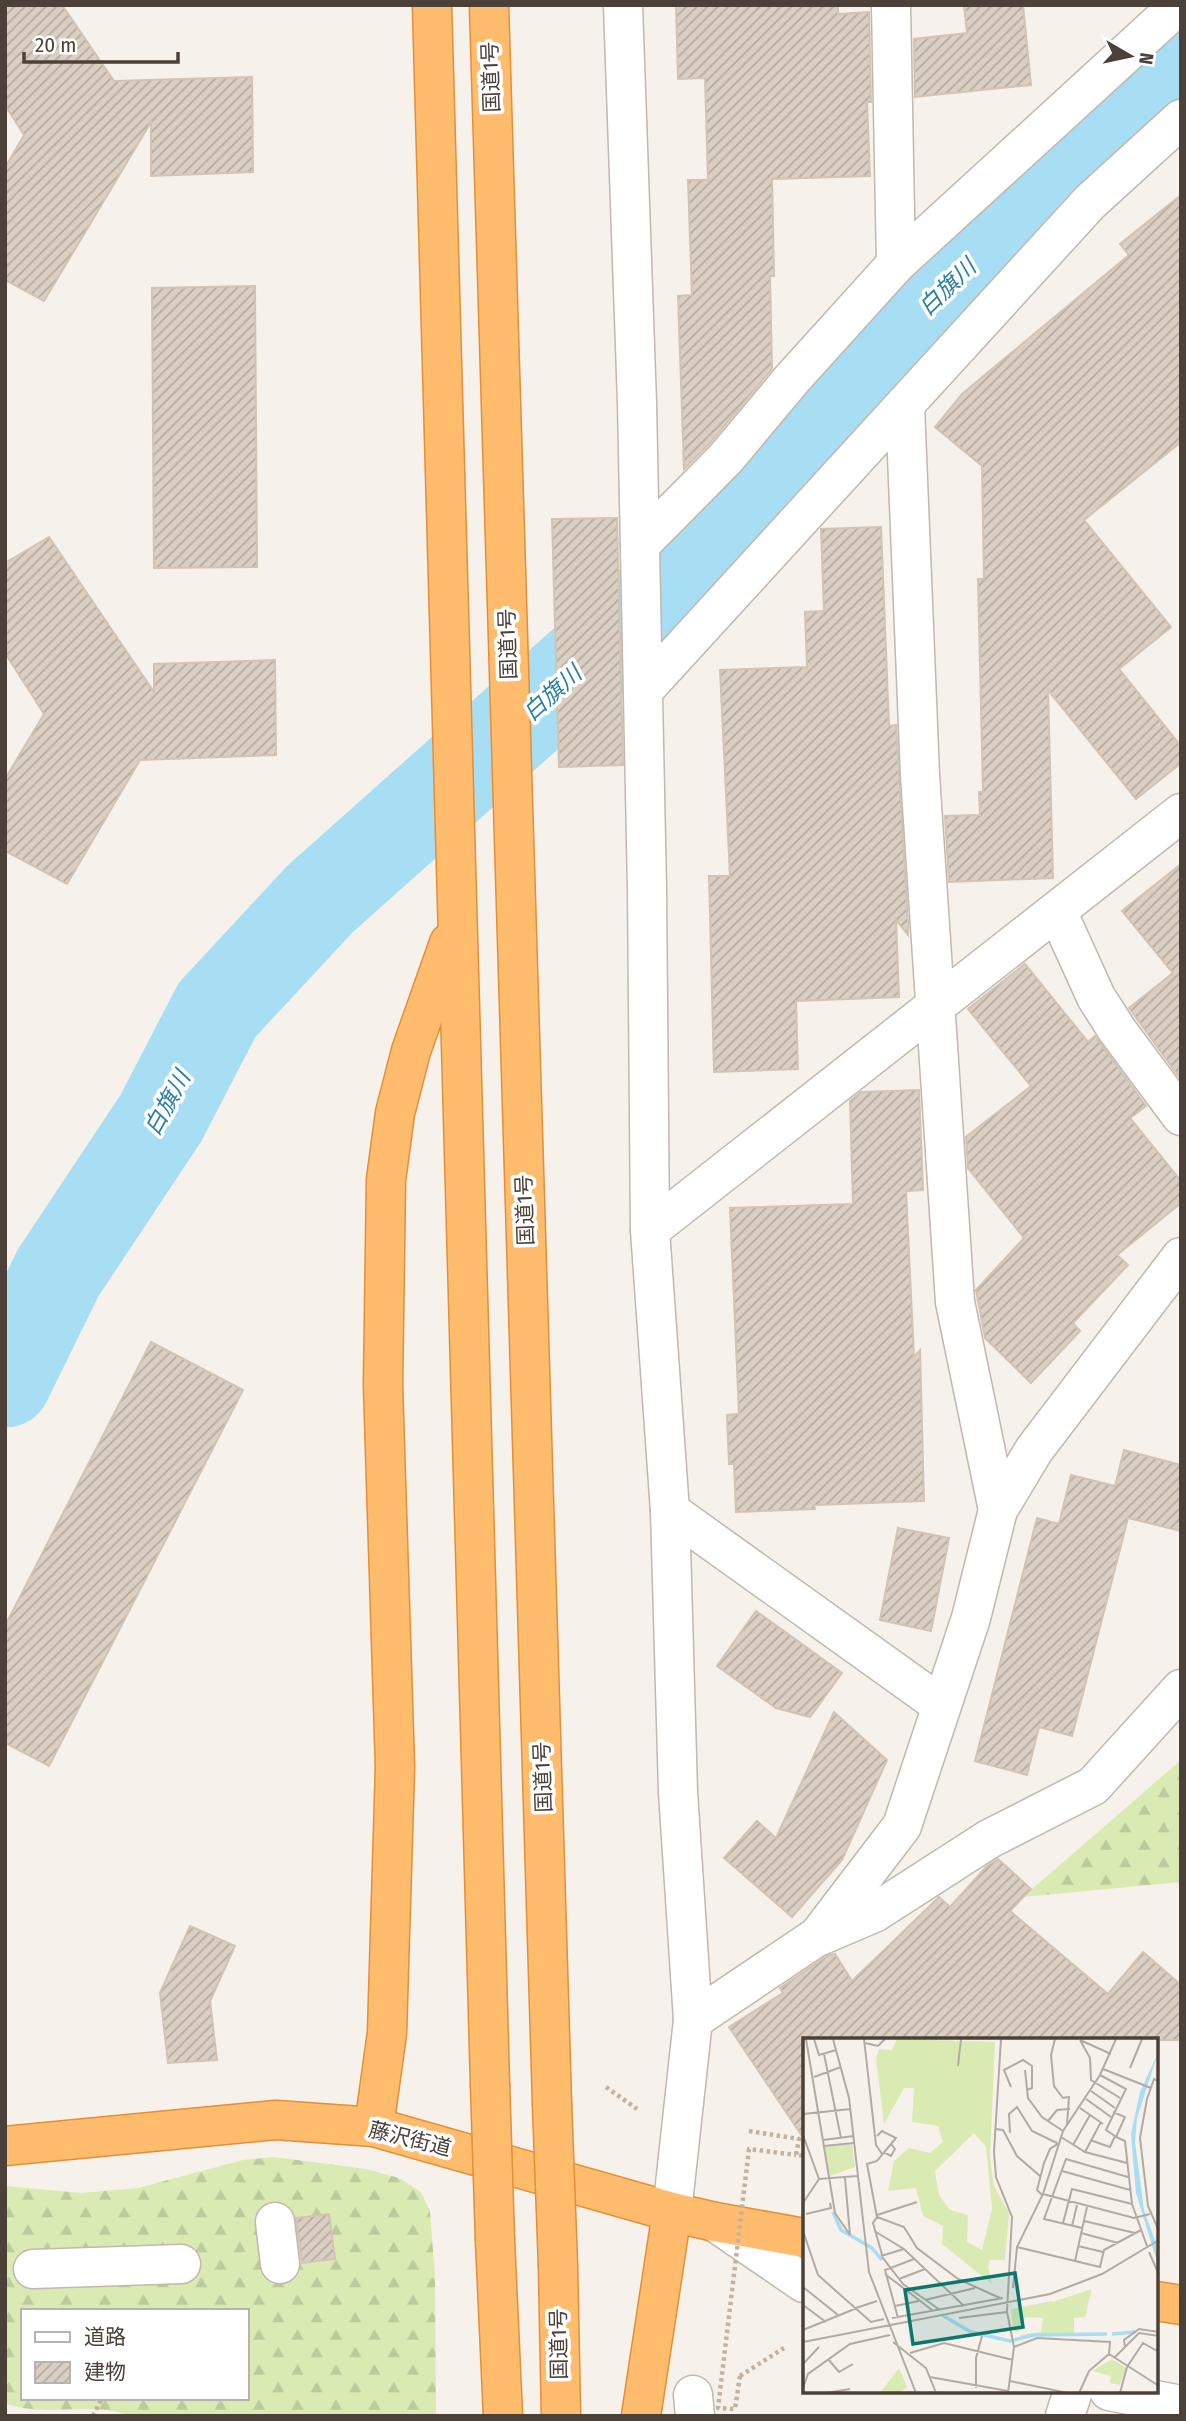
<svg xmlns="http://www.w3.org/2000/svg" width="1186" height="2421" font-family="'Fira Sans Condensed','Noto Sans JP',sans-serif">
  <defs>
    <pattern id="forest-firs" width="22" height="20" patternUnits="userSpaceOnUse" patternTransform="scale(1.75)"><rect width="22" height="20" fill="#d9ebb3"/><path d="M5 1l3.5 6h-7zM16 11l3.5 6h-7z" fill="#bccb9b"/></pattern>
    <pattern id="building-hatch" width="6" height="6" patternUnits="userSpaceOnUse" patternTransform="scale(1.75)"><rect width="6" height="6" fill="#dbcfc3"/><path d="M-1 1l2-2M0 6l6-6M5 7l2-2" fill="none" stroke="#b4aa9f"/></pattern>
  </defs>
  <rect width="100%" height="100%" fill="#f6f1eb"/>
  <g fill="url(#forest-firs)" fill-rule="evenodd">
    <path d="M1181 1760V1882L1023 1897Z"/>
    <path d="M274 2157 366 2169 399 2178 421 2192 430 2211 435 2277 436 2416H131C90 2400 46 2419 5 2403V2186L81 2193 138 2188 243 2160ZM23 2311H247V2398H23Z"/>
  </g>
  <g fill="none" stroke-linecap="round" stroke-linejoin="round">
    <path stroke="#a7def3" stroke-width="93" d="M5 1381 58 1273 161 1118 217 1010 320 899 688 571 916 315 1146 94 1181 64"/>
  </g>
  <g fill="url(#building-hatch)" stroke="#d3c3b3" stroke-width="2">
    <path d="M5 5H62L114 81 252 77 253 172 151 176V122L44 301 5 280V168L24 135 5 105Z"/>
    <path d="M676 5H838V14L869 12 871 102H867L870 176 772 179 774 276H770L772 369 710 443 684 469 678 296 692 295 688 180H708L705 78 678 79Z"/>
    <path d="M964 5H1023L1031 85 915 97 914 39 967 33Z"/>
    <path d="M1181 195V442L1084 520 1171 627 1119 669 1181 746V763L1136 799 1048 690 1053 878 949 882 945 816 980 815 979 792H983L978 579H984L982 466 935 427 962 394 1129 255 1120 244Z"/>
    <path d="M255 286 257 567 154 568 152 288Z"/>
    <path d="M617 518 623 765 559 767 552 519Z"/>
    <path d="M881 527 889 726 896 725 908 922V935L896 920 899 997 796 1001 798 1069 714 1072 709 876H730L720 670 807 667 805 612 824 611 821 529Z"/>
    <path d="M49 537 154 692V664L275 660 276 755 140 760 67 884 5 851V779L44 714 5 653V563Z"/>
    <path d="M1181 864V1078H1180L1129 1008 1173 973 1122 911Z"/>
    <path d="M1025 964 1088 1042 1095 1036 1146 1106 1130 1118 1181 1181V1203L1117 1255 1128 1265 1073 1323 1080 1331 1031 1383 985 1338 976 1290 1024 1238 968 1168 966 1137 1031 1086 968 1009Z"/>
    <path d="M919 1090 923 1190 906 1191 914 1357 920 1350 924 1501 814 1505 815 1509 736 1512 734 1464H729L727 1415 739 1414 730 1208 853 1204 850 1101 861 1092Z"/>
    <path d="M151 1342 243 1390 49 1766 5 1743V1626Z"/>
    <path d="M1124 1450 1181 1465V1531L1128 1518 1072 1736 1039 1727 1027 1775 975 1761 1037 1518 1059 1524 1071 1475 1115 1486Z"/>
    <path d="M898 1528 949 1538 931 1631 880 1620Z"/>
    <path d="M756 1611 842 1673 810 1717 776 1708 717 1666Z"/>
    <path d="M834 1712 887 1760 842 1860 792 1917 724 1858 757 1821 776 1838Z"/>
    <path d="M998 1859 1031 1889 1010 1911 1108 1994 1143 1952 1181 1985V2040H804V2139L729 2027 783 1993 780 1988 827 1956 835 1954 852 1981 939 1897 950 1907 986 1867Z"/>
    <path d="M190 1926 235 1946 210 2001 217 2060 168 2063 160 1993Z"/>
    <path d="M329 2214 335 2259 302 2263 296 2218Z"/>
  </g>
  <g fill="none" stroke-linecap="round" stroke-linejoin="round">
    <defs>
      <g id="minor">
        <path d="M623 5 637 403 647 889 650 1230 670 1511 678 1792 693 2020 672 2212"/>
        <path d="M891 5 896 264"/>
        <path d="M905 406 920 775 955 1302 998 1510"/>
        <path d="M640 545 726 458 792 379 896 264 1179 5"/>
        <path d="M643 691 1090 202 1181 119"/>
        <path d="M1057 911 1096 997 1117 1030 1181 1116"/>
        <path d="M650 1230 1181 813"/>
        <path d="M670 1511 941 1705"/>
        <path d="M820 1936 874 1913 989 1839 1093 1786 1181 1689"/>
        <path d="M693 2020 818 1936 902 1826 971 1618 998 1510 1034 1450 1181 1257"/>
        <path d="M275 2222 280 2264"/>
        <path d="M715 2222 804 2283"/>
        <path d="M33 2269 181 2264"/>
        <path d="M1109 2391 1181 2405"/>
        <path d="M693 2395 695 2416"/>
        <path d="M1065 2416 1073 2391"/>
      </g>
      <g id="highway">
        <path d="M432 5 490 2084"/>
        <path d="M489 5 552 2103"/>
        <path d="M374 2127 387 2033 395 1767 383 1385 386 1180 395 1113 411 1051 449 943"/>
        <path d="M5 2146 276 2120 374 2127 672 2212 715 2222 804 2238"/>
        <path d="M495 2240 503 2416"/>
        <path d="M558 2266 561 2416"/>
        <path d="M1156 2301 1181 2305"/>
        <path d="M641 2416 672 2212"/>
      </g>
    </defs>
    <use href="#minor" stroke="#c2b8ad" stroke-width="41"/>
    <use href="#highway" stroke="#e38f38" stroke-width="41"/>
    <g stroke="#c5b29e" stroke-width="4.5" stroke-dasharray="3.5 3.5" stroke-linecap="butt">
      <path d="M606 2087 637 2109"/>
      <path d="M749 2131 799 2139 796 2155 804 2156"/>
      <path d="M740 2376 784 2348"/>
      <path d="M93 2416 102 2398"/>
    </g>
    <use href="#minor" stroke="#fff" stroke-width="38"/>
    <use href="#highway" stroke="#ffbc6d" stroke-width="38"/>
    <defs>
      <g id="highway-bridge">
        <path d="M490 2084 495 2240"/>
        <path d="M552 2103 558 2266"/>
      </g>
    </defs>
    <use href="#highway-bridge" stroke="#e38f38" stroke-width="41" stroke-linecap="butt"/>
    <path stroke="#c5b29e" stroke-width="4.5" stroke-dasharray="3.5 3.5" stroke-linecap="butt" d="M740 2376 735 2409 718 2408 749 2149 796 2155"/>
    <use href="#highway-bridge" stroke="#ffbc6d" stroke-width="38"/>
  </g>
  <g text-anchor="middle" stroke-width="7" stroke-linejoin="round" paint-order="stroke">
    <g font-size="21" fill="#4b4138" stroke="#fff">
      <text transform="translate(491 77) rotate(-92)" y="7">国道1号</text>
      <text transform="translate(508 644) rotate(-92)" y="7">国道1号</text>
      <text transform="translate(525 1210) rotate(-92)" y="7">国道1号</text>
      <text transform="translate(543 1777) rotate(-92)" y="7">国道1号</text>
      <text transform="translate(410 2139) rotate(14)" y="7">藤沢街道</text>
      <text transform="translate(559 2344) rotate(-91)" y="7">国道1号</text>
    </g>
    <g font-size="23" font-style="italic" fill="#287fa2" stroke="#fff">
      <text transform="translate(947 287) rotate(-44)" y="8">白旗川</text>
      <text transform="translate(552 693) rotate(-42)" y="8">白旗川</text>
      <text transform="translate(167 1103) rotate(-61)" y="8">白旗川</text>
    </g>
  </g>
  <g transform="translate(803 2038)">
    <rect width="355" height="355" fill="#f6f1eb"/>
    <path d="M94 1 192 4 187 119 191 148 206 175 202 222H187L185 229 189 246 139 206 140 188 120 178 113 150 85 153 91 123 106 110 127 115 140 104 135 88 109 84 111 50H101L81 86 73 20 76 11 89 12ZM171 95 183 109 189 171 179 212 164 204 165 177 147 172 136 157 132 133ZM249 263 244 296 218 301 217 297 238 294 240 280 222 279 218 293 211 294 208 271ZM96 330 104 349 96 355H77Z" fill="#d9ebb3" fill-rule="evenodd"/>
    <path d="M309 321 323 330 317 347 307 345 308 338 289 333Z" fill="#d9ebb3"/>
    <path d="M49 106 52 129 27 138 22 109ZM289 251 282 279 271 280V297L241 296 244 280 228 271Z" fill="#d9ebb3"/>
    <path d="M355 15 334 80 332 104 341 172 355 211V227L333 155 328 96 337 54Z" fill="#a7def3"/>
    <path fill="none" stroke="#a7def3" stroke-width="3.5" d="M30 174 38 192 69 210 79 222M139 277 168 294 207 303 230 297 304 296M309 296 332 294"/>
    <path fill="none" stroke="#b2aba3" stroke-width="2" d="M3 1 32 175 47 197M11 1 16 17 33 12M30 1 46 60 66 234 113 355M61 1 73 107 79 116M198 1 191 114 193 139 209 179 204 274 211 309 205 355M252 1 248 17 251 48 260 60 266 59 264 87M277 2 287 20 288 42 317 60M277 2 308 16M62 5 75 8 82 1M21 16 38 100M155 28 158 1M327 30 339 1M300 31 348 50M222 32 225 60 239 79 260 93M11 39 38 29M356 43 351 41 344 61 337 100 345 168 356 193M208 49 201 32 220 22 229 28V50L224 52M288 53 312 70M283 61 308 79M277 70 300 86M310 74 322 79 313 99 322 103 329 166 344 208M0 76 48 71M245 83 254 72 267 71M192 91 200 92 214 118 237 138M207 95 206 76 214 69 229 93 254 105M0 97 16 141 54 138M74 98 79 93 93 100 74 123 64 126 74 179 101 189 114 210 155 241 197 260M258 99 282 114 324 125M20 102 51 98M287 102 307 109 312 98 303 92 323 51 297 37M270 107 287 77M21 108 51 105M80 114 88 118 92 111 88 106M282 114 298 84M259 133 327 152M42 140 47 197M240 156 331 180 347 176M239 157 234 152 241 125 247 111 256 105M0 165 16 141M3 176 28 170 27 165M74 177 114 164M74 179 70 185 80 220 100 246 137 272M281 183 332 195M260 185 269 151 329 166M269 188 274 167M279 190 241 181 263 121 325 139M0 193 15 237 68 284 81 281M73 194 101 211 161 268M278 195 315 205M275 208 300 214M214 209 297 229 301 212 338 192M346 214 356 237M78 218 101 211M272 223 284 169M82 236 129 272M96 241 122 231M0 249 35 277M210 250 214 209 240 156 260 93 297 37 313 1M122 262 172 250M0 267 23 284M92 268 116 263M53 270 74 263M89 280 200 260M95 280 82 232 111 221M156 280 204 274M0 292 54 270M0 304 247 256 299 236 356 202M90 304 123 330 133 355M211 309 234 300 307 304 306 316 286 333 276 355M322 309 321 302 336 291 356 294M107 315 141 305 210 322M306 316 356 348M311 320 336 295 356 298M25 321 36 334 50 326M0 326 16 309M127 339 205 353M207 343 265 355M0 350 5 336 47 306 87 297M173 350V320L179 298M276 354 300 355M23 355 47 351M317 355 324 329 340 305 356 314"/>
    <path fill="#0f766e" fill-opacity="0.15" stroke="#0f766e" stroke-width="3.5" d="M212 235 220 289 110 306 102 252Z"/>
    <rect width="355" height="355" fill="none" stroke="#4b4138" stroke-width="3.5"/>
  </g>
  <rect width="1186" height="2421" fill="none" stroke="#4b4138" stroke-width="14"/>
  <rect x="21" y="2309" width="228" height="91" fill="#ffffff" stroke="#b7b3af" stroke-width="2"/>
  <rect x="35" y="2332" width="35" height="10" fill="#ffffff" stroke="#b7b3af" stroke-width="2"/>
  <text x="84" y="2344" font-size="21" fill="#4b4138">道路</text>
  <rect x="35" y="2362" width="35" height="21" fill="url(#building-hatch)" stroke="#b7b3af" stroke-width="2"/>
  <text x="84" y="2379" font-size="21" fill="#4b4138">建物</text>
  <g transform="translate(1130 56) rotate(99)" stroke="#ffffff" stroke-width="5" paint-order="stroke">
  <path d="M0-5L12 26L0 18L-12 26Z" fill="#4b4138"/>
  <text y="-10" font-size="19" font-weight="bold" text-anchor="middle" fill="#4b4138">N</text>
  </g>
  <path d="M24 52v10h154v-10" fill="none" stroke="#4b4138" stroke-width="3.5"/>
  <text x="35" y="52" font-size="21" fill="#4b4138" stroke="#ffffff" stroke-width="5" paint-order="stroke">20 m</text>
</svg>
